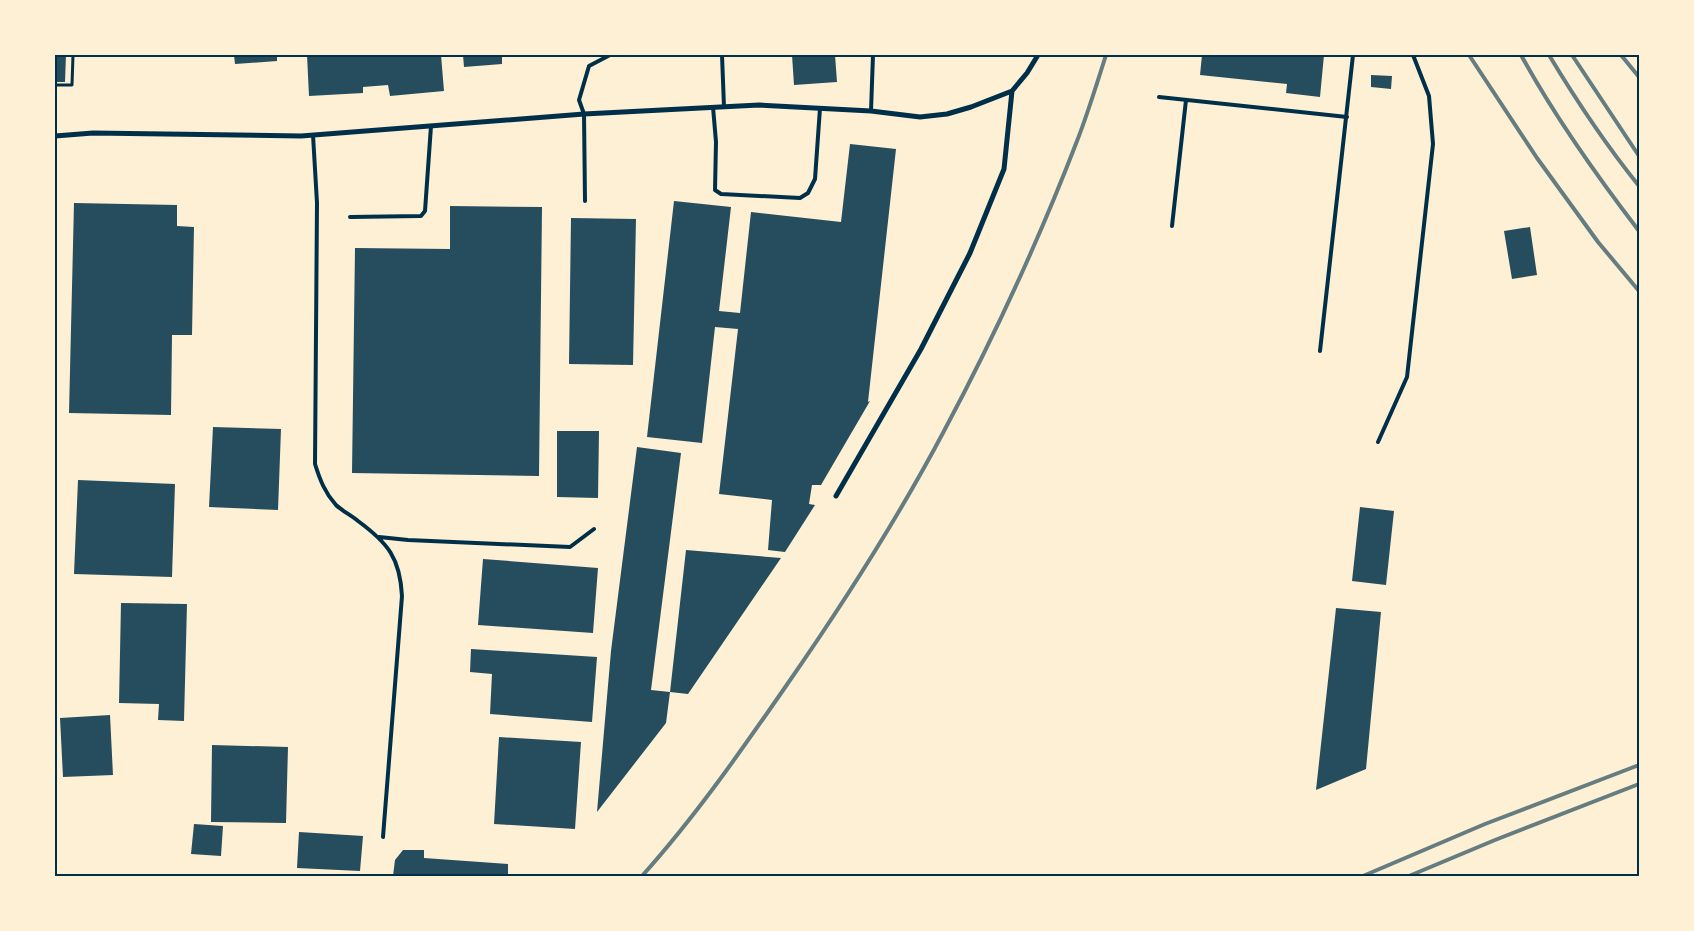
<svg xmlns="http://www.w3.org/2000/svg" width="1694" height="931" viewBox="0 0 1694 931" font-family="Georgia,serif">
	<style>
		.building { fill: #264d5e }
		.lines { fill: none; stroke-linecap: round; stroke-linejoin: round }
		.path { stroke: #003049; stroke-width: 3 }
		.service { stroke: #003049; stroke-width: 4 }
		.minor { stroke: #003049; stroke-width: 5 }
		.rail { stroke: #657d81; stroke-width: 4 }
		.neatline { fill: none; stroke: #003049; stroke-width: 2 }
	</style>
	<rect width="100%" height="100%" fill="#fdf0d5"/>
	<path class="building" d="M 55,55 L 66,55 L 65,82 L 55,82 Z
		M 234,55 L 277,55 L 277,61 L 235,64 Z
		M 307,55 L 441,55 L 444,91 L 390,96 L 388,85 L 363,87 L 363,93 L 309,96 Z
		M 463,55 L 502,55 L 502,64 L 464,67 Z
		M 792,55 L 835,55 L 837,82 L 794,85 Z
		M 1202,55 L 1324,55 L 1320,97 L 1286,93 L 1287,84 L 1200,75 Z
		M 1371,75 L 1392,76 L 1391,89 L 1371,87 Z
		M 850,144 L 896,149 L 868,402 L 870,401 L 821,485 L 812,485 L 809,504 L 815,505 L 785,552 L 768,550 L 772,500 L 719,494 L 738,329 L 715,327 L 702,443 L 647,437 L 674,201 L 731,207 L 719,311 L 740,313 L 751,212 L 841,222 Z
		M 74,203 L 177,205 L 177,226 L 194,227 L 192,335 L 172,335 L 171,415 L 69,413 Z
		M 450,206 L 542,207 L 539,476 L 352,473 L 355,248 L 450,249 Z
		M 571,218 L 636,219 L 633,365 L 569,364 Z
		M 1530,227 L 1537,275 L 1512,279 L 1504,231 Z
		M 213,427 L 281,429 L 278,510 L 209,507 Z
		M 557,431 L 599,431 L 598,498 L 557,497 Z
		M 637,447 L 681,453 L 651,690 L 670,692 L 686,550 L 781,558 L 688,694 L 670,692 L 666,723 L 597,812 L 611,651 Z
		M 78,480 L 175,484 L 172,577 L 74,574 Z
		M 1360,507 L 1394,511 L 1386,585 L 1352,581 Z
		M 483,559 L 598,568 L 593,633 L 478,625 Z
		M 121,603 L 187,604 L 184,721 L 158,720 L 159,704 L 119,703 Z
		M 1336,608 L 1381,612 L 1366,769 L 1316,790 Z
		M 471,649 L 597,657 L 592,722 L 490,714 L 492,674 L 470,672 Z
		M 110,715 L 113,775 L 63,777 L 60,718 Z
		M 499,737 L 581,742 L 575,829 L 494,824 Z
		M 212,745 L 288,747 L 286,823 L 211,822 Z
		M 194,824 L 223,826 L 221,856 L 191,854 Z
		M 299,832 L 363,836 L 360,871 L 297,868 Z
		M 403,850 L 424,850 L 424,858 L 508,864 L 508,876 L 393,876 L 395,860 Z"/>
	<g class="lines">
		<path class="path" d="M 55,85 L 72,85 L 73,55"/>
		<path class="service" d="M 722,55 L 724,107
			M 1159,97 L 1347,117
			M 713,107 L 716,142 L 715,190 L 721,194 L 800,198 L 808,193 L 815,179 L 820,108
			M 871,111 L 873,55
			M 313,135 L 317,203 L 315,464 C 320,480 325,493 336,505 C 342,511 351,515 358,521 C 388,543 400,558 402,596 L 383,837
			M 585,201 L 584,114 L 579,100 L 589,66 L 610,55
			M 350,217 L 421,216 L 425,211 L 431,126
			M 1172,226 L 1186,100
			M 1320,351 L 1353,55
			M 1378,442 L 1407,377 L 1433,144 L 1429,96 L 1413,55
			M 379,537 L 408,540 L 570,547 L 594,529"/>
		<path class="minor" d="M 55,136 L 93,133 L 301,136 L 584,114 L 759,105 L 871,111 L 920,117 L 947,114 L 971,107 L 1012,91 L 1027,73 L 1038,55
			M 836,496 L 921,349 L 970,253 L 1004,169 L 1012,91"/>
		<path class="rail" d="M 1469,55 L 1537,158 L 1598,242 L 1639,291
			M 1521,55 C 1555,117 1596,175 1639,231
			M 1549,55 C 1576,100 1606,145 1639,186
			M 1572,55 L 1639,156
			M 1621,55 L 1639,77
			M 642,876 C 695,817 741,751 786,686 C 843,604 897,520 944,431 C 994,337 1039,240 1077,141 C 1088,113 1097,83 1106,55
			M 1363,876 L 1485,824 L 1639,765
			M 1409,876 L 1495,840 L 1639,784"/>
	</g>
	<rect width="1694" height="931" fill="none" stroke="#fdf0d5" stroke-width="112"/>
	<rect x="56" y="56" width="1582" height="819" class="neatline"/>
</svg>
